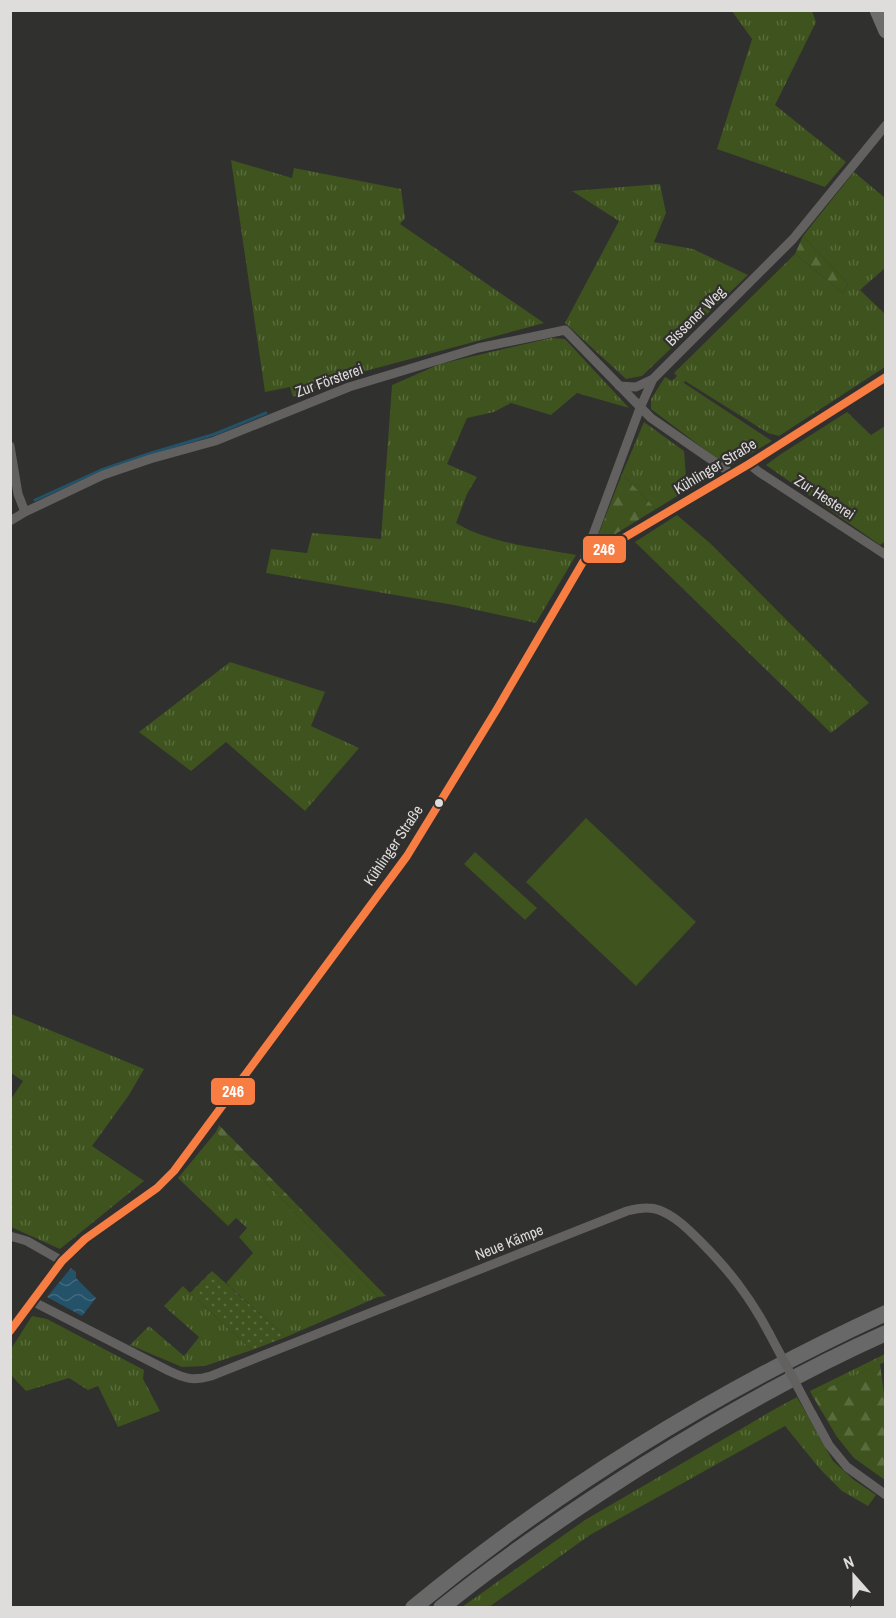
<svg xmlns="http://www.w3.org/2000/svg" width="896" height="1618" viewBox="0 0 896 1618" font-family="'Archivo Narrow',sans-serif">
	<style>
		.grass { fill: url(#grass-tufts) }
		.forest { fill: url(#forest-firs) }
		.park { fill: url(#park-dots) }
		.pitch { fill: #3e531d }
		.water { fill: url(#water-waves) }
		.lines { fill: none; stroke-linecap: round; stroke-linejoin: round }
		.stream { stroke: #235269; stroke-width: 3 }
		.street { stroke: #626160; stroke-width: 9 }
		.primary { stroke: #6c6c6b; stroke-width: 15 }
		.highway { stroke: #686868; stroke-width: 16 }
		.street-bridge { stroke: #626160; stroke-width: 9 }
		.bus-1-casing { stroke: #31302e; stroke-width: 12 }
		.bus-1 { stroke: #f77d43; stroke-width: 8 }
		.bus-dot { fill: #dedddc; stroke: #31302e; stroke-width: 2 }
		.labels { text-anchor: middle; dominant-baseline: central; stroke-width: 4.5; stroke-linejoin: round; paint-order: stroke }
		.street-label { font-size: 15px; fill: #dedddc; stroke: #31302e }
		.line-badge { stroke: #31302e; stroke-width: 2 }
		.badge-label { font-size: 16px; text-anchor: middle; font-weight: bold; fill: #fff }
	</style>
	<defs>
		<pattern id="grass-tufts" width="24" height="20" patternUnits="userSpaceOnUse" patternTransform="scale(1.5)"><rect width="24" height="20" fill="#3e531d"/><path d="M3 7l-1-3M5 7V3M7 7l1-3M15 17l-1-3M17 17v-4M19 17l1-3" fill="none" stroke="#596b3d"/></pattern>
		<pattern id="forest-firs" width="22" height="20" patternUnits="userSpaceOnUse" patternTransform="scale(1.5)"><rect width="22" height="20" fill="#3e531d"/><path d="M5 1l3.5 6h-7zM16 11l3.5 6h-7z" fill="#596b3d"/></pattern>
		<pattern id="park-dots" width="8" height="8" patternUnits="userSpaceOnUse" patternTransform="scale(1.5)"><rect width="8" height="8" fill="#3e531d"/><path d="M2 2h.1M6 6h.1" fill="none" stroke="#596b3d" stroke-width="1.8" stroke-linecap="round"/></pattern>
		<pattern id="water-waves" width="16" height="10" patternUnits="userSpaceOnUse" patternTransform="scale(1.5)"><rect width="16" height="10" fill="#235269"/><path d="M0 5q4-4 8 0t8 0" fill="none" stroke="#426a7e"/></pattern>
	</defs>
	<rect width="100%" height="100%" fill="#30302f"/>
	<path class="grass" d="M 732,11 L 812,11 L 816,22 L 775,105 L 846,162 L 825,187 L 717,149 L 752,39 Z
		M 231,160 L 292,178 L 294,168 L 401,189 L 405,218 L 400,224 L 544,323 L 343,377 L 293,397 L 290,387 L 265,392 Z
		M 854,172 L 885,198 L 885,268 L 860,290 L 885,314 L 885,367 L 779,436 L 768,433 L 685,381 L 684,383 L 772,441 L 728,467 L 651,409 L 651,399 L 665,377 L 672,381 L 677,376 L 674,373 L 795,254 L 843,293 L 848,284 L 803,236 Z
		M 660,184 L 666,213 L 654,242 L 693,249 L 748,275 L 642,376 L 626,379 L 565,323 L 619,221 L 572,191 Z
		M 551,338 L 565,339 L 629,408 L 577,393 L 551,415 L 511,403 L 494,412 L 467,418 L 447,464 L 477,477 L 467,494 L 456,523 C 488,543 539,548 576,555 L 536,623 L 454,605 L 266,573 L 271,549 L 307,553 L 312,533 L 381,539 L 392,385 L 440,364 Z
		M 847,412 L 871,435 L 885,426 L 886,541 L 880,545 L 766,465 L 781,454 Z
		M 644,422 L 684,451 L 687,490 L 656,509 L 622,474 Z
		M 677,515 L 711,544 L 869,703 L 831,733 L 635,542 Z
		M 230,662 L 325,692 L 311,726 L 359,748 L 305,811 L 226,742 L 191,771 L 139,732 Z
		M 11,1014 L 144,1069 L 129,1095 L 92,1146 L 144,1181 L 60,1249 L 11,1227 L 11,1099 L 23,1081 L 11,1073 Z
		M 216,1132 L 378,1297 L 286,1337 L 226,1283 L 253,1253 L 239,1237 L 247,1228 L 236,1218 L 228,1226 L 178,1178 Z
		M 183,1286 L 190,1293 L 252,1350 L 205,1366 L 182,1367 L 130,1345 L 149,1326 L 184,1356 L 199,1337 L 164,1306 Z
		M 32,1316 L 47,1319 L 144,1370 L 143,1379 L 160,1411 L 118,1427 L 98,1386 L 88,1390 L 69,1378 L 26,1391 L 11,1375 L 11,1349 Z
		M 885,1354 L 885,1362 L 812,1395 L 810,1391 Z
		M 797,1397 L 833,1461 L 854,1480 L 876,1495 L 868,1506 L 842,1491 L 820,1469 L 785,1426 L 590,1535 L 489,1607 L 462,1607 L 585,1520 L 775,1409 Z"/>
	<path class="forest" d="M 803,236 L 848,284 L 843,293 L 795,254 Z
		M 622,474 L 656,509 L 604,541 L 597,538 Z
		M 219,1125 L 386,1296 L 378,1297 L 216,1132 Z
		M 880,1364 L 884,1394 L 885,1480 L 854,1458 L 837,1437 L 812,1395 Z"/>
	<path class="park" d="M 212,1271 L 286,1337 L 252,1350 L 190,1293 Z"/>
	<path class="pitch" d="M 586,818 L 696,922 L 636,986 L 526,882 Z
		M 475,852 L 537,908 L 525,920 L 464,864 Z"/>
	<path class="water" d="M 71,1268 L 76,1272 L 76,1278 L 96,1298 L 82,1316 L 47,1297 Z"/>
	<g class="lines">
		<path class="stream" d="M 35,500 L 101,470 L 148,454 L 215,434 L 266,413"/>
		<path class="street" d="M 619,386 L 636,387 L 653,379
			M 10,446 L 18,494 L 25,512
			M 749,464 L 759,472 L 886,555
			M 10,521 L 25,512 L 103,475 L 150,459 L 215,441 L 349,387 L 478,348 L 565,330 L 651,418 L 732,474
			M 583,562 L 640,408 L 653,379 L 793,239 L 886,125
			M 10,1236 L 27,1241 L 62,1261
			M 32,1301 L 169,1371 C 186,1379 193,1381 211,1376 L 627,1211 C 638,1208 649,1206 659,1210 C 675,1216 688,1229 700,1241 C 729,1270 750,1297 769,1333
			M 10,1332 L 62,1261 L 85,1239 L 157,1188 L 174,1171 L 407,856 L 497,709 L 583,562 L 749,464 L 886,377
			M 812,1414 L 829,1445 L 847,1467 L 886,1495"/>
		<path class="primary" d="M 877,10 L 886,31"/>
		<path class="highway" d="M 413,1608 C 556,1490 717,1391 886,1313
			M 441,1608 C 505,1556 573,1510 642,1466 C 720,1417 801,1371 886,1333"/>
		<path class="street-bridge" d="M 769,1333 L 812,1414"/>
		<defs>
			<path id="bus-1" d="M 10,1331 L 62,1261 L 85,1239 L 157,1188 L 174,1171 L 407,856 L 497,709 L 583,562 L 749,464 L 886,377"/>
		</defs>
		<use href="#bus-1" class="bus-1-casing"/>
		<use href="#bus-1" class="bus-1"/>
	</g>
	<circle class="bus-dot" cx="439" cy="803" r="5"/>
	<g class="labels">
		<g class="street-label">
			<text transform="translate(695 316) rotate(-45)">Bissener Weg</text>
			<text transform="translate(329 380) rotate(-20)">Zur Försterei</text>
			<text transform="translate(715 466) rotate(-31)">Kühlinger Straße</text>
			<text transform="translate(825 497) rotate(33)">Zur Hesterei</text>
			<text transform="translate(393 845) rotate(-56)">Kühlinger Straße</text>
			<text transform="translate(509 1242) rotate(-22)">Neue Kämpe</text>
		</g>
	</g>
	<g class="line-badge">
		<rect x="582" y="535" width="45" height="29" rx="6" fill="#f77d43"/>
		<rect x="210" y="1077" width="46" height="29" rx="6" fill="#f77d43"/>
	</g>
	<g class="badge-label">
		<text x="604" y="555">246</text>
		<text x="233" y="1097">246</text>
	</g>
	<rect width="896" height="1618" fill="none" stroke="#dedddc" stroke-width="24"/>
	<g transform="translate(854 1576) rotate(339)" stroke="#31302e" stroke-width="4.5" paint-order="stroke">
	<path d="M0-4.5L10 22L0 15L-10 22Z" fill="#dedddc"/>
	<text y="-9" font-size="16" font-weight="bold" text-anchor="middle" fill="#dedddc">N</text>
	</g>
</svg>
